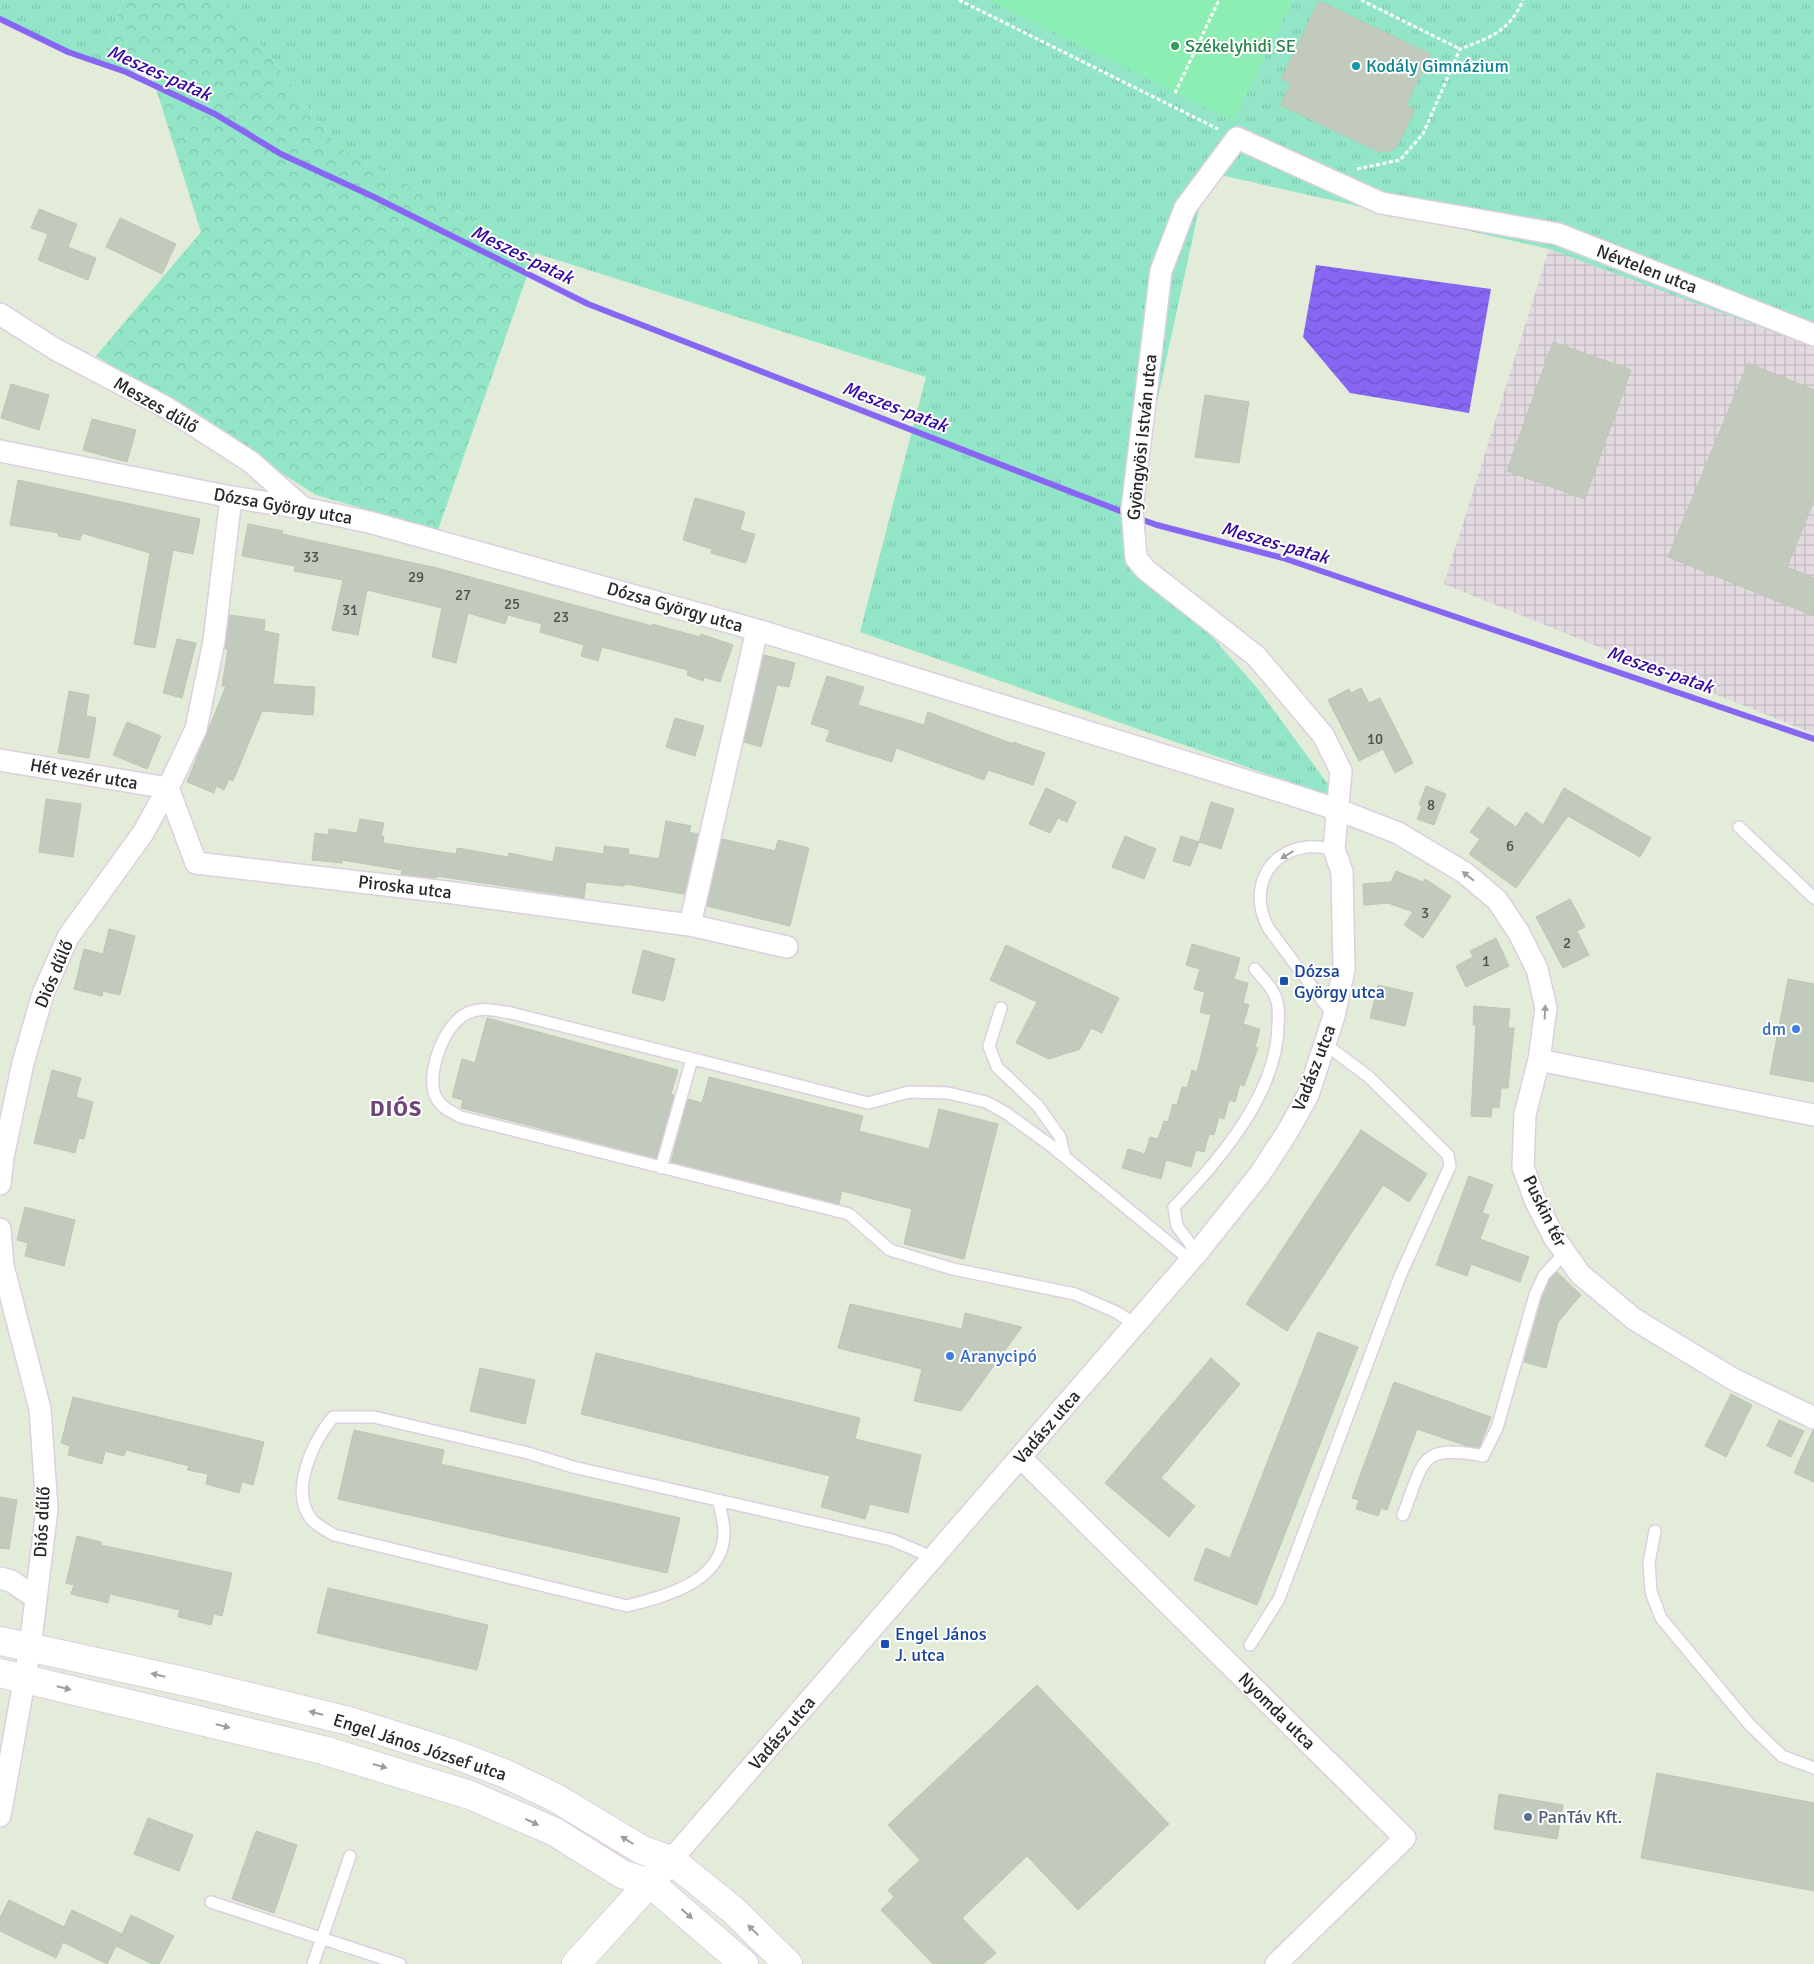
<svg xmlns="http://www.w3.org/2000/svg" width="1814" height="1964" viewBox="0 0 1814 1964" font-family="Signika,sans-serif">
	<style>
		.industrial { fill: url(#industrial-grid) }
		.grass { fill: url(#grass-tufts) }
		.forest { fill: url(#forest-crowns) }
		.pitch { fill: #8deeb3 }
		.water { fill: url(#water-waves) }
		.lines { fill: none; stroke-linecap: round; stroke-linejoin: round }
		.stream { stroke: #8766f4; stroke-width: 6 }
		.building { fill: #c1cabc; stroke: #bbc7b3 }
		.lane-casing { stroke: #decee2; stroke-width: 14 }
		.street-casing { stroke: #decee2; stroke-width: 24 }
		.secondary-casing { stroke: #decee2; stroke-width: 30 }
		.path { stroke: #fff; stroke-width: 3; stroke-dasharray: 4 2.5; stroke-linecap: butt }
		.lane { stroke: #fff; stroke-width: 11 }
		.street { stroke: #fff; stroke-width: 21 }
		.secondary { stroke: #fff; stroke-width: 28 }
		.oneway { fill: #9e9e9e }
		.leisure-dot { fill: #2e9e5b; stroke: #fff; stroke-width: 2 }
		.culture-dot { fill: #0f9aa8; stroke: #fff; stroke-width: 2 }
		.transit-dot { fill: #1a4fb4; stroke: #fff; stroke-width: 2 }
		.shop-dot { fill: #3f7fe0; stroke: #fff; stroke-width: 2 }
		.service-dot { fill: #5c6f8a; stroke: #fff; stroke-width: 2 }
		.labels { text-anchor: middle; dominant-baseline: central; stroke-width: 4; stroke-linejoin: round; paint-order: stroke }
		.number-label { font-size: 15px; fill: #4e504d }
		.leisure-label { font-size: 18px; fill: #27864d; stroke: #fff; text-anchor: start }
		.culture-label { font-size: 18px; fill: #0d838f; stroke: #fff; text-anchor: start }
		.street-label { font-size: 18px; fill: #282828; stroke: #fff }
		.transit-label { font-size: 18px; fill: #164399; stroke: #fff; text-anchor: start }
		.shop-label { font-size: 18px; fill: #366cbe; stroke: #fff; text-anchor: end }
		.service-label { font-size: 18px; fill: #4e5e75; stroke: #fff; text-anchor: start }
		.water-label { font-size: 19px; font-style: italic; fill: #36079e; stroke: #fff }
		.district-label { font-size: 22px; font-weight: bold; letter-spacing: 1px; fill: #70477b; stroke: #fff }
	</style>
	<defs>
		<pattern id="industrial-grid" width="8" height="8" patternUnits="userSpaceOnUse" patternTransform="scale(1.25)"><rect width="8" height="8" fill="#e3dae1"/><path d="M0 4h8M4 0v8" fill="none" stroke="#c3bbc1"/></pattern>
		<pattern id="grass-tufts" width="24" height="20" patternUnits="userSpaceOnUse" patternTransform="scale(1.25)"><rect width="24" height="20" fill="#92e6c7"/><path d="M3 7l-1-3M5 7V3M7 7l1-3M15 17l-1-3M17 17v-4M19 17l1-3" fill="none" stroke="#7ec5ab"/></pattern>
		<pattern id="forest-crowns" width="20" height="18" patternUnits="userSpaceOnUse" patternTransform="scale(1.25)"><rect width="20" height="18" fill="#92e6c7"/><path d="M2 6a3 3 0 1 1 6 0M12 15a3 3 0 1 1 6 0" fill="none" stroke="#7ec5ab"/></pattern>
		<pattern id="water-waves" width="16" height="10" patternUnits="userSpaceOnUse" patternTransform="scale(1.25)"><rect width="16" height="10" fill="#8766f4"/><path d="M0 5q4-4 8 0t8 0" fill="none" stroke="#6e54c6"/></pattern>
	</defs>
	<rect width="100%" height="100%" fill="#e2ecd9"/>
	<path class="industrial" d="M 1549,249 L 1814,347 L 1814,734 L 1444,584 Z"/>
	<path class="grass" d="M 0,0 L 123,0 L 101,63 L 0,22 Z
		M 227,0 L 1814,0 L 1814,347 L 1549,249 L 1207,172 L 1127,540 L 1258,689 L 1339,799 L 860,632 L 926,377 L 535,253 L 338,147 Z"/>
	<path class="forest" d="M 123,0 L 227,0 L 338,147 L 535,253 L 438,530 L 316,495 L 96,356 L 201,232 L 152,76 L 101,63 Z"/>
	<path class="pitch" d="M 989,0 L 1292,0 L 1233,121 Z"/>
	<path class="water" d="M 1316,265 L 1491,289 L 1469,413 L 1350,393 L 1303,337 Z"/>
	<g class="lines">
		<path class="stream" d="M 0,19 L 68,52 L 126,72 L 215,114 L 281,154 L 374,197 L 588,304 L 1128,514
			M 1137,518 L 1157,525 L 1283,558 L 1814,739"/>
	</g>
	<path class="building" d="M 1319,1 L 1431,54 L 1406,105 L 1415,109 L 1398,145 L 1389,152 L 1379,152 L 1280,105 L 1291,83 L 1281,79 Z
		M 39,209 L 77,224 L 68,247 L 96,258 L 88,280 L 38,260 L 48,234 L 31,228 Z
		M 120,218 L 176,244 L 162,274 L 106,247 Z
		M 1553,342 L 1631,370 L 1585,499 L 1507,471 Z
		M 1748,363 L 1814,390 L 1814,501 L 1787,567 L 1814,578 L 1814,616 L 1668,557 Z
		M 11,384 L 49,395 L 39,430 L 1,418 Z
		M 1205,395 L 1249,402 L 1239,463 L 1195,457 Z
		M 92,419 L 136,430 L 127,462 L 83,450 Z
		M 18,480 L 200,519 L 193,554 L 173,550 L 155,648 L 134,644 L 150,553 L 82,533 L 80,540 L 58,536 L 59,533 L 10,525 Z
		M 695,498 L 745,512 L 740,530 L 755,534 L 746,563 L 711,553 L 712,549 L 683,540 Z
		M 248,524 L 283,531 L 282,534 L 437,568 L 652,626 L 652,624 L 700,637 L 701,634 L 733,645 L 720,682 L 704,677 L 703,681 L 687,675 L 688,670 L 602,647 L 598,661 L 581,656 L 584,645 L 540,632 L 542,624 L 508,615 L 505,624 L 468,613 L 456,663 L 432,657 L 442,608 L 367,590 L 358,635 L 332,630 L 343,580 L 294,571 L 295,566 L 242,556 Z
		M 230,615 L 265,620 L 264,631 L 279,634 L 273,684 L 315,687 L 313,715 L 262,711 L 233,781 L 229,779 L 224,790 L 216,786 L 214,793 L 187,782 L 226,686 L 222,686 L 228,649 L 225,649 Z
		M 177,639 L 196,643 L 182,698 L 163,693 Z
		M 764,655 L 795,663 L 789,687 L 777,685 L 761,747 L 744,742 Z
		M 827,676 L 864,687 L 858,705 L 924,725 L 928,712 L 1013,744 L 1013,742 L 1045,753 L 1033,785 L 988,770 L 984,780 L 896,748 L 892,762 L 826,741 L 830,730 L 811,724 Z
		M 1361,688 L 1369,703 L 1380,698 L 1413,763 L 1395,773 L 1383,749 L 1359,761 L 1328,700 L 1349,689 L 1351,693 Z
		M 69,691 L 89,695 L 86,716 L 96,718 L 89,758 L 58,753 Z
		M 675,718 L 704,726 L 695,756 L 666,747 Z
		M 127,722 L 161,736 L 147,769 L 113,755 Z
		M 1426,786 L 1446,794 L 1434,825 L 1417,819 L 1422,806 L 1419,805 Z
		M 1046,788 L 1076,802 L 1067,822 L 1058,818 L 1050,833 L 1029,824 Z
		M 1564,788 L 1651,838 L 1640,857 L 1568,816 L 1516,888 L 1469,854 L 1480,839 L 1470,832 L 1488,807 L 1516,827 L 1526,812 L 1543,825 Z
		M 46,799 L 81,804 L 73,857 L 39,852 Z
		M 1211,802 L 1234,809 L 1221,849 L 1199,842 Z
		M 360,819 L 384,823 L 381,836 L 384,836 L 383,843 L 456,854 L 457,848 L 508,857 L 509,853 L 553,862 L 556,847 L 604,854 L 604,846 L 629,849 L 628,854 L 659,859 L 666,821 L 691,826 L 689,832 L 698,834 L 684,894 L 625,884 L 624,886 L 586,882 L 584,898 L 436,876 L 436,878 L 401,874 L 402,870 L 342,860 L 342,863 L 312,860 L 315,833 L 328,835 L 329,829 L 357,833 Z
		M 1125,836 L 1156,849 L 1144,879 L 1112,867 Z
		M 1181,836 L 1199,842 L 1190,866 L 1173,861 Z
		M 722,839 L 775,851 L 778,840 L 809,848 L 790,926 L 707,906 Z
		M 1396,871 L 1423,882 L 1425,879 L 1451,896 L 1423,938 L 1404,925 L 1413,912 L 1388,903 L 1364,905 L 1363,884 L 1391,882 Z
		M 1570,899 L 1585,927 L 1577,931 L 1589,955 L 1563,968 L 1536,917 Z
		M 109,929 L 135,936 L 120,995 L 103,991 L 102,996 L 74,989 L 84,949 L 103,954 Z
		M 1496,938 L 1509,966 L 1466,987 L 1456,966 L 1473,957 L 1470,951 Z
		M 1192,944 L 1240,958 L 1234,979 L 1248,983 L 1243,1003 L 1249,1005 L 1243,1024 L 1260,1029 L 1255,1047 L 1258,1048 L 1244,1086 L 1240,1084 L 1235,1102 L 1229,1100 L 1224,1119 L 1219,1117 L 1214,1135 L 1209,1134 L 1204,1152 L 1196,1150 L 1191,1167 L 1166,1160 L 1161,1179 L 1122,1168 L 1128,1149 L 1145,1154 L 1150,1137 L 1158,1139 L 1164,1121 L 1168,1122 L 1173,1104 L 1177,1105 L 1182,1087 L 1187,1088 L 1192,1070 L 1197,1072 L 1211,1015 L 1200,1012 L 1205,992 L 1194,989 L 1200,969 L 1186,965 Z
		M 1006,945 L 1119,998 L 1102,1033 L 1091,1028 L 1080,1049 L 1049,1059 L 1016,1043 L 1037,1002 L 990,980 Z
		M 643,950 L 675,959 L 664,1001 L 632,993 Z
		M 1788,979 L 1814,984 L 1814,1082 L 1770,1074 Z
		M 1378,985 L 1413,993 L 1405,1026 L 1370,1018 Z
		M 1474,1006 L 1510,1009 L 1508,1028 L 1514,1028 L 1508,1088 L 1501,1088 L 1499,1108 L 1492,1107 L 1491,1117 L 1471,1116 L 1476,1025 L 1473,1025 Z
		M 487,1018 L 678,1070 L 671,1094 L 674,1095 L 656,1158 L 461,1108 L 463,1100 L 452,1097 L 462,1059 L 475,1063 Z
		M 52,1070 L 81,1078 L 76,1097 L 93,1102 L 84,1139 L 79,1138 L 75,1153 L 34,1143 Z
		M 709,1077 L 863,1116 L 859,1131 L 929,1149 L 939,1109 L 998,1124 L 964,1259 L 904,1244 L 912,1209 L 842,1191 L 839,1204 L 671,1162 L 688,1099 L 702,1103 Z
		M 1361,1130 L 1427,1174 L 1409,1202 L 1383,1185 L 1287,1331 L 1246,1304 Z
		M 1469,1176 L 1493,1185 L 1482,1213 L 1489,1215 L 1480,1239 L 1529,1257 L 1520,1282 L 1471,1264 L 1467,1276 L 1436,1265 Z
		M 25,1207 L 75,1220 L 64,1266 L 25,1256 L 28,1243 L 17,1240 Z
		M 1557,1272 L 1581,1295 L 1558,1322 L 1546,1368 L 1524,1362 L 1542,1298 L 1550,1279 Z
		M 850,1304 L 962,1329 L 965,1313 L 1022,1327 L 961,1411 L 914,1401 L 922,1369 L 838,1348 Z
		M 1318,1332 L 1358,1347 L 1257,1605 L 1194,1580 L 1206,1548 L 1230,1558 Z
		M 596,1353 L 860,1418 L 855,1439 L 921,1455 L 908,1513 L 870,1504 L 865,1519 L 821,1507 L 830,1476 L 581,1414 Z
		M 1211,1358 L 1240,1384 L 1161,1478 L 1195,1506 L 1169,1537 L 1105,1483 Z
		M 480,1368 L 535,1380 L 525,1424 L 470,1411 Z
		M 1394,1382 L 1491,1417 L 1479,1448 L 1464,1445 L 1417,1429 L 1387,1510 L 1381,1508 L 1378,1516 L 1356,1509 L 1359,1500 L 1352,1498 Z
		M 1731,1394 L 1752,1405 L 1726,1457 L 1705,1446 Z
		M 73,1397 L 264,1442 L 253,1485 L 242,1482 L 239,1493 L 206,1484 L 208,1474 L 187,1470 L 189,1466 L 126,1450 L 124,1456 L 105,1451 L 102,1464 L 68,1455 L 70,1446 L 61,1443 Z
		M 1779,1420 L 1804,1431 L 1791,1457 L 1767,1446 Z
		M 354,1430 L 444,1450 L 441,1464 L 680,1518 L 667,1573 L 338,1499 Z
		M 1813,1430 L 1814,1430 L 1814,1482 L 1794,1473 Z
		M 0,1497 L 17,1500 L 9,1549 L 0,1548 Z
		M 77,1536 L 101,1542 L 101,1545 L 232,1573 L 222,1616 L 214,1614 L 211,1625 L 178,1617 L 180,1610 L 110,1594 L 108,1603 L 71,1594 L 74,1585 L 66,1583 Z
		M 328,1588 L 488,1625 L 477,1670 L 317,1633 Z
		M 1037,1685 L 1169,1824 L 1078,1910 L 1027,1856 L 962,1918 L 996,1953 L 983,1964 L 933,1964 L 881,1910 L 894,1897 L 888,1890 L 920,1860 L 888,1825 Z
		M 1657,1773 L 1814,1803 L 1814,1891 L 1641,1858 Z
		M 1499,1794 L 1563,1805 L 1557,1839 L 1494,1829 Z
		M 148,1818 L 193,1835 L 179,1871 L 134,1854 Z
		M 256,1831 L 297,1845 L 274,1913 L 232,1899 Z
		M 9,1900 L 64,1927 L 72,1910 L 122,1934 L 131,1915 L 174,1936 L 159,1964 L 152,1964 L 116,1946 L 107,1964 L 63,1942 L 56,1958 L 0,1931 L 0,1918 Z"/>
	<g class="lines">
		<defs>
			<path id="lane" d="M 1739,827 L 1814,898
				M 1001,1008 L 989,1046 L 997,1067 L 1038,1106 L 1060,1137 L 1065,1157
				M 1334,1016 L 1269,929 C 1249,894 1264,852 1307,847 C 1316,846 1326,848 1334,849
				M 661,1168 L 692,1059
				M 1197,1253 L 1177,1226 L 1174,1207 C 1220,1160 1278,1092 1278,1024 C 1279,1014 1279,1003 1274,994 C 1270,985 1261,977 1255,969
				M 1135,1324 L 1116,1312 L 1075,1294 L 953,1269 L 890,1250 L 849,1214 L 461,1117 C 449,1111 438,1106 434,1092 C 428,1067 445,1022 470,1012 C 484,1007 497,1011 511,1013 L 868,1103 L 909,1092 L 948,1093 L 986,1102 L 1006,1113 L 1050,1145 L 1190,1260
				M 719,1501 C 720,1510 724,1522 724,1531 C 725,1582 665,1596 627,1606 L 334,1535 C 328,1531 320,1527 314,1522 C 287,1495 313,1441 333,1417 L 374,1417 L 528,1453 L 573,1467 L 892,1540 L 934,1558
				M 1403,1515 C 1424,1462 1418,1443 1483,1456 L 1497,1428 L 1535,1295 L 1544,1275 L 1565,1253
				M 1655,1531 L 1649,1563 L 1651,1592 L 1661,1618 L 1749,1724 L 1782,1756 L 1814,1768
				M 1250,1645 L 1279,1599 L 1400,1276 L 1450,1166 L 1448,1155 L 1369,1077 L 1325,1044
				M 211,1902 L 400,1964
				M 313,1964 L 350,1856"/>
			<path id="street" d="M 0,314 L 55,349 L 167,408 L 251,462 L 303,508
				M 0,451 L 231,497 L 303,508 L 369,522 L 757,630 L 1283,792 L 1339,810 L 1398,833 L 1465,873 L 1497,900 L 1519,933 L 1537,969 L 1546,1008 L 1539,1060
				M 231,497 L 214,641 L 196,729 L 168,788 L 196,863 L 446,892 L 690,925 L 757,630
				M 0,760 L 168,788 L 143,833 L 68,937 L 43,994 L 23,1063 L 3,1157 L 0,1184
				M 690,925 L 787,947
				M 1814,1115 L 1539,1060 L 1525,1114 L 1523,1167 L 1536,1202 L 1554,1237 L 1580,1274 L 1634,1319 L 1733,1379 L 1814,1418
				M 0,1229 L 3,1266 L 40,1409 L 47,1509 L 30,1648 L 0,1816
				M 1021,1458 L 1405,1838 L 1276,1964
				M 0,1578 L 11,1581 L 36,1598
				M 671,1860 L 1197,1253 L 1260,1174 L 1288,1131 L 1308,1095 L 1334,1016 L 1344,969 L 1342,872 L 1334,849 L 1341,771 L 1323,735 L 1256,656 L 1146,570 L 1136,558 L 1132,509 L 1161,271 L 1185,208 L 1237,138 L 1381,203 L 1558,234 L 1814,335"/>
			<path id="secondary" d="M 0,1641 L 192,1683 L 349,1721 L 451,1753 L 506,1774 L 556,1798 L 642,1850 L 671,1860 L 732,1909 L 788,1964
				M 0,1673 L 323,1750 L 470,1795 L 555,1832 L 622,1874 L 650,1883 L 744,1964
				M 576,1964 L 661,1870"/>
		</defs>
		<use href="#lane" class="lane-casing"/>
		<use href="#street" class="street-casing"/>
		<use href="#secondary" class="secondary-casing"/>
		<path class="path" d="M 959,0 L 1218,129
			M 1361,0 L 1460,49
			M 1175,93 L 1219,0
			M 1357,169 L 1400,160 L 1423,134 L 1460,49 C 1491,37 1509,32 1523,0"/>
		<use href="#lane" class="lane"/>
		<use href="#street" class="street"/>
		<use href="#secondary" class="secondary"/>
	</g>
	<defs><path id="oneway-solid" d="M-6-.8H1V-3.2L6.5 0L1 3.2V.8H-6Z" transform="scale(1.25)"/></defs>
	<g class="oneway">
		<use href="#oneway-solid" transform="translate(1287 855) rotate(149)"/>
		<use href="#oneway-solid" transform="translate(1468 876) rotate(-142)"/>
		<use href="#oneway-solid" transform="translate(1545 1012) rotate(-87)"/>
		<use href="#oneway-solid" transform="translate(158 1675) rotate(-167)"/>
		<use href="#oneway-solid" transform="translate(64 1688) rotate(14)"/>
		<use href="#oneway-solid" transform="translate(316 1713) rotate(-166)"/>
		<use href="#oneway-solid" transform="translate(223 1726) rotate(14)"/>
		<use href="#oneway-solid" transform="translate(380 1766) rotate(16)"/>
		<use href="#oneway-solid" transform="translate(532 1822) rotate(25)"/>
		<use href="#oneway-solid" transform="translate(627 1840) rotate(-148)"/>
		<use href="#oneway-solid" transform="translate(687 1914) rotate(41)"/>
		<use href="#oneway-solid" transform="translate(753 1930) rotate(-136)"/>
	</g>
	<circle class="leisure-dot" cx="1175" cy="46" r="5"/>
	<circle class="culture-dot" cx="1356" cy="66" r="5"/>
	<g class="transit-dot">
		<rect x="1279" y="976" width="10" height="10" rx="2.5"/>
		<rect x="880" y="1639" width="10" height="10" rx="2.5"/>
	</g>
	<g class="shop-dot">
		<circle cx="1796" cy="1029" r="5"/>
		<circle cx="950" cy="1356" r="5"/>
	</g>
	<circle class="service-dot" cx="1528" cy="1817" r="5"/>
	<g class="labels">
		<g class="number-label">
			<text x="311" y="557">33</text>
			<text x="416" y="577">29</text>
			<text x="463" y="595">27</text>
			<text x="512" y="604">25</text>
			<text x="350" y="610">31</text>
			<text x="561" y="617">23</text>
			<text x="1375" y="739">10</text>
			<text x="1431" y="805">8</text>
			<text x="1510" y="846">6</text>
			<text x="1425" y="913">3</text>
			<text x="1567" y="943">2</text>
			<text x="1486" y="961">1</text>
		</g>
		<g class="leisure-label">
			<text x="1185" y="46">Székelyhidi SE</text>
		</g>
		<g class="culture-label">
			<text x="1366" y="66">Kodály Gimnázium</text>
		</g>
		<g class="street-label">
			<text transform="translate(1647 269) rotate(21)">Névtelen utca</text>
			<text transform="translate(156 405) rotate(30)">Meszes dűlő</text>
			<text transform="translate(1142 437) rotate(-84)">Gyöngyösi István utca</text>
			<text transform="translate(283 506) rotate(10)">Dózsa György utca</text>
			<text transform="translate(675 607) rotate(16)">Dózsa György utca</text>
			<text transform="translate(84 774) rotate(10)">Hét vezér utca</text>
			<text transform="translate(405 887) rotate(7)">Piroska utca</text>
			<text transform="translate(54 974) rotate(-67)">Diós dűlő</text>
			<text transform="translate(1314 1068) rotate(-69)">Vadász utca</text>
			<text transform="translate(1545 1211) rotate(64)">Puskin tér</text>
			<text transform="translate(1047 1427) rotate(-49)">Vadász utca</text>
			<text transform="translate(42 1522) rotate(-87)">Diós dűlő</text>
			<text transform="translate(1277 1711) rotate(45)">Nyomda utca</text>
			<text transform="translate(782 1733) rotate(-49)">Vadász utca</text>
			<text transform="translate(420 1747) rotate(18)">Engel János József utca</text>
		</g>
		<g class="transit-label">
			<text x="1294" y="971">Dózsa<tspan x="1294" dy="21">György utca</tspan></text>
			<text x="895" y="1634">Engel János<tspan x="895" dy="21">J. utca</tspan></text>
		</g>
		<g class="shop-label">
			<text x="1786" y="1029">dm</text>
			<text x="960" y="1356" text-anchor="start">Aranycipó</text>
		</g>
		<g class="service-label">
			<text x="1538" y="1817">PanTáv Kft.</text>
		</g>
		<g class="water-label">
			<text transform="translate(159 73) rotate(24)">Meszes-patak</text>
			<text transform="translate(522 255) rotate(26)">Meszes-patak</text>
			<text transform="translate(895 407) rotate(21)">Meszes-patak</text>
			<text transform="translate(1275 543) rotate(16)">Meszes-patak</text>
			<text transform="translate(1660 670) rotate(19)">Meszes-patak</text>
		</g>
		<g class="district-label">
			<text x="396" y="1108">DIÓS</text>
		</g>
	</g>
</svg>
